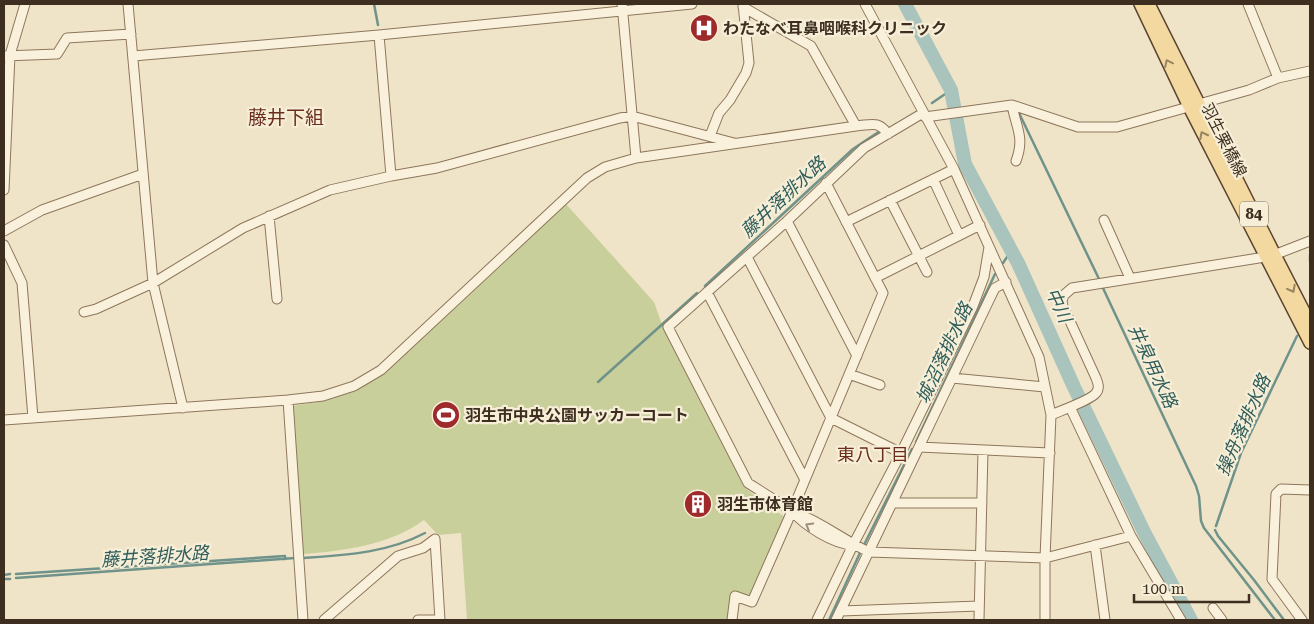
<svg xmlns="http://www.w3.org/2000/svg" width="1314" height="624" viewBox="0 0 1314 624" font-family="'Roboto Serif','Noto Sans JP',serif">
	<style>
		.green { fill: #c9cf9b }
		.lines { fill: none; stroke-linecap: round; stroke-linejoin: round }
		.stream { stroke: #6f938a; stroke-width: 2.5 }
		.river { stroke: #a9c4bc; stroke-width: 14 }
		.minor-casing { stroke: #8d765c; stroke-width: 11 }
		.major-casing { stroke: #5b4430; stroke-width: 14 }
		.minor { stroke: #faf1dc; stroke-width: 9 }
		.major { stroke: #f3d9a0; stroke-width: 11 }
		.oneway { stroke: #988460 }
		.oneway2 { stroke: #9c907e }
		.labels { text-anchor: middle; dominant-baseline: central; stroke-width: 4.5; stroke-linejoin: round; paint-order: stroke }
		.shield { fill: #f7eed8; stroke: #756857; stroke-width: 1 }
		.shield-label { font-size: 15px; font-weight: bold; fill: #3d2e20 }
		.poi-label { font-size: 16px; font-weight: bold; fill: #3d2e20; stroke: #f7eed8; text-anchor: start }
		.street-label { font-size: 16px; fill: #3d2e20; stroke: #f7eed8 }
		.water-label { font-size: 18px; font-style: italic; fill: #2f5d5a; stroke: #f7eed8 }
		.neighbourhood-label { font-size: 18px; fill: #6b2e1e; stroke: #f7eed8 }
		.quarter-label { font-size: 19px; fill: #6b2e1e; stroke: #f7eed8 }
	</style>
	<rect width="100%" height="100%" fill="#f0e4c8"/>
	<path class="green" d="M 566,204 L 654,302 L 664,330 L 744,487 L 769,507 L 785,517 L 750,598 L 732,591 L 728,620 L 467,620 L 461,533 L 438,535 L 424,520 C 390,545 344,551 302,554 L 292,406 L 324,401 L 355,391 L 384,373 Z"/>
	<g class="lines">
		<path class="stream" d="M 374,4 L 378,25
			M 932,103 L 951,90
			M 1019,113 L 1100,281
			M 1310,255 L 1310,261
			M 1003,263 L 1011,251
			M 705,286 L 853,149 L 880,131
			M 1102,286 L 1196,486 L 1199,496 L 1201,521 L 1204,528 L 1275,620
			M 598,382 L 697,293
			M 916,442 L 995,274
			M 1216,526 L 1241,453 L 1297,336
			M 1215,530 L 1218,536 L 1254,580 L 1284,620
			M 864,545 L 912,449
			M 304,558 C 346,555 387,553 425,533
			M 16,574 L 285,556 L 285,559
			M 4,575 L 10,574
			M 16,578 L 295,558
			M 4,579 L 10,579
			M 829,620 L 860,553"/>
		<path class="river" d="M 905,4 L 951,90 L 965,164 L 1018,263 L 1074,387 L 1144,532 L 1191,620"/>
		<defs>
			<path id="minor" d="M 128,4 L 153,283 L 183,408
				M 622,4 L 636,158
				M 865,4 L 954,169 L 1039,357 L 1051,415 L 1045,558 L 1045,620
				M 1248,4 L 1278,78
				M 743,7 L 811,46 L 856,126
				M 379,35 L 391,176
				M 4,56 L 57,54 L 67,38 L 131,34
				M 133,56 L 379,35 L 692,4
				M 1012,105 C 1016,128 1025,137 1016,161
				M 925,117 L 1012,105 L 1078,127 L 1117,127 L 1249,90 L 1278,78 L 1310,71
				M 710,136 L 719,113 L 730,100 L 746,73 L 749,63 L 743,4
				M 933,179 L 959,235
				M 4,190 L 10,55 L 25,4
				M 890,200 L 927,272
				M 269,216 L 277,299
				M 1104,220 L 1130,278
				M 787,221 L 857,356
				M 846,222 L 954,169
				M 4,231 L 42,210 L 143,174
				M 4,245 L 22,283 L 33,418
				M 1274,255 L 1310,241
				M 747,257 L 831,418 L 901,453
				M 875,278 L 980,225
				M 707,292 L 805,480
				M 84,312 L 96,309 L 153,283 L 243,228 L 330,190 L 391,176 L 437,168 L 620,118 L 632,116 L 734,143
				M 849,374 L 880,385
				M 952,378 L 1045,387
				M 288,400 L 303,620
				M 1070,407 L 1131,536
				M 1051,415 C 1060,411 1091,400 1096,393 C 1100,388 1098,383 1096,378 L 1063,306 L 1062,301 L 1064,295 L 1072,288 L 1265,257
				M 4,420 L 288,400 L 323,396 L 354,386 L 381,370 L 587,178 L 605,167 L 636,158 L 856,126 C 871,125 878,120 888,134
				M 919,447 L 992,294 L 995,288 L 1006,282
				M 892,503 L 982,503
				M 792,511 L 748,483 L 668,327 L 787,221 L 864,148 L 923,113
				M 853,545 C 833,544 805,526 792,511 C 820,521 843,540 869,552 L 1045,558 L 1131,536 L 1181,620
				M 1095,545 L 1105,620
				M 1213,608 L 1222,620
				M 841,611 L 979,606
				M 324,620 L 398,556 L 423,548 L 435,539 L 440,620
				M 418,620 L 440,620
				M 732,620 L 735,596 L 752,602 L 792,511 L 883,293 L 826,183
				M 817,620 L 853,545 L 901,453 L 973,306 L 984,277 L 989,247
				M 836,620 L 919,447 L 1050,453
				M 979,620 L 983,450
				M 1302,620 L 1272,579 L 1276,494 L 1281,489 L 1310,490"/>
			<path id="major" d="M 1140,4 L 1189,107 L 1310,343
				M 1149,4 L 1273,251 L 1310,323"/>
		</defs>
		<use href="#minor" class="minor-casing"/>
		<use href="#major" class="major-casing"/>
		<use href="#minor" class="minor"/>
		<use href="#major" class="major"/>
	</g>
	<defs><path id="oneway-chevron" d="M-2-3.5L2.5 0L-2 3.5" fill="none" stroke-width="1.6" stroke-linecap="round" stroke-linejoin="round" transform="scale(1.25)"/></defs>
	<g class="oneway">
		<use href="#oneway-chevron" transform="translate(1168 63) rotate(-116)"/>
		<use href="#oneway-chevron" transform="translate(1203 135) rotate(-117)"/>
		<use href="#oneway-chevron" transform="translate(1292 289) rotate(62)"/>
	</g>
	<use class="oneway2" href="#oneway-chevron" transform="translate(809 526) rotate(-150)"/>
	<defs>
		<symbol id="hospital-disc" viewBox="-11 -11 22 22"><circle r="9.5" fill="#9e2a2b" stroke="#f7eed8"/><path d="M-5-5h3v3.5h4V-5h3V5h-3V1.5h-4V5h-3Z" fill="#fff"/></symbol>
		<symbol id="stadium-disc" viewBox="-11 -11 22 22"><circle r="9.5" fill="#9e2a2b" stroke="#f7eed8"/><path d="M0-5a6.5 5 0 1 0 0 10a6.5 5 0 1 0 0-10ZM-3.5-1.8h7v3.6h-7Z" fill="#fff"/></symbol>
		<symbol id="building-disc" viewBox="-11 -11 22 22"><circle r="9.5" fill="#9e2a2b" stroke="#f7eed8"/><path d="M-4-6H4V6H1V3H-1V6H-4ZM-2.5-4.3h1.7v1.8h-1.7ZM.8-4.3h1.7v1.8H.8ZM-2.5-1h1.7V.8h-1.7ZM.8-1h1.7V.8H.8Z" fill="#fff"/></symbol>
	</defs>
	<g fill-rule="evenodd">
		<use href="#hospital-disc" x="688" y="12" width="32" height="32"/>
		<use href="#stadium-disc" x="430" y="399" width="32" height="32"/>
		<use href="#building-disc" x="682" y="488" width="32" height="32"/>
	</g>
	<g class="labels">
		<rect class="shield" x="1240" y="201.5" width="28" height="25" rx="4"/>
		<g class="shield-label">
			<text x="1254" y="214">84</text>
		</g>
		<g class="poi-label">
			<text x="723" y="28">わたなべ耳鼻咽喉科クリニック</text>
			<text x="465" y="415">羽生市中央公園サッカーコート</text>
			<text x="717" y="504">羽生市体育館</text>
		</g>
		<g class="street-label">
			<text transform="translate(1224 140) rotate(63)">羽生栗橋線</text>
		</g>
		<g class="water-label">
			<text transform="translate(783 197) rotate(-43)">藤井落排水路</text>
			<text transform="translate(1059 305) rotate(65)">中川</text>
			<text transform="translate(944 353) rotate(-65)">城沼落排水路</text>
			<text transform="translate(1153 366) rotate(65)">井泉用水路</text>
			<text transform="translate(1243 425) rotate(-66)">操舟落排水路</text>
			<text transform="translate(155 556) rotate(-4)">藤井落排水路</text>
		</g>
		<g class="neighbourhood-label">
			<text x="873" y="454">東八丁目</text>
		</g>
		<g class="quarter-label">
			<text x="286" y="117">藤井下組</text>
		</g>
	</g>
	<rect width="1314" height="624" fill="none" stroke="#3d2e20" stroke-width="10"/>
	<path d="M1134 594v8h115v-8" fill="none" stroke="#3d2e20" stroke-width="2.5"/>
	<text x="1142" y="594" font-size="15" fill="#3d2e20" stroke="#f7eed8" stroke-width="4" paint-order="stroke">100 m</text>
</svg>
